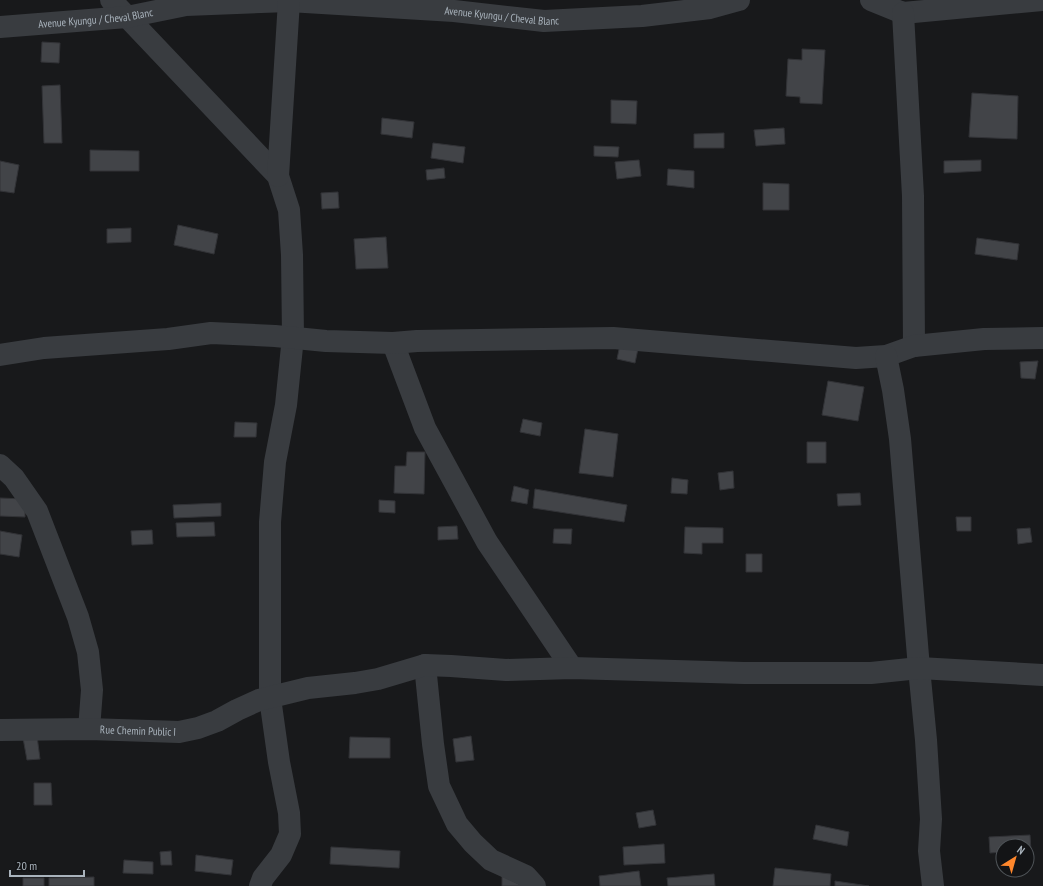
<svg xmlns="http://www.w3.org/2000/svg" width="1043" height="886" viewBox="0 0 1043 886" font-family="'PT Sans Narrow',sans-serif">
	<style>
		.building { fill: #424448; stroke: #323337 }
		.lines { fill: none; stroke-linecap: round; stroke-linejoin: round }
		.minor { stroke: #393c40; stroke-width: 22 }
		.labels { text-anchor: middle; dominant-baseline: central; stroke-width: 3; stroke-linejoin: round; paint-order: stroke }
		.street-label { font-size: 11px; fill: #a9b3bc; stroke: #131416 }
	</style>
	<rect width="100%" height="100%" fill="#18191b"/>
	<path class="building" d="M 42,42 L 60,43 L 59,63 L 41,62 Z
		M 802,49 L 825,50 L 822,104 L 800,103 L 800,97 L 786,96 L 788,59 L 802,60 Z
		M 60,85 L 62,143 L 44,143 L 42,86 Z
		M 972,93 L 1018,96 L 1017,139 L 969,137 Z
		M 611,100 L 637,101 L 636,124 L 611,123 Z
		M 382,118 L 414,122 L 412,138 L 381,134 Z
		M 784,128 L 785,144 L 756,146 L 754,130 Z
		M 724,133 L 724,148 L 694,148 L 694,134 Z
		M 433,143 L 465,147 L 463,163 L 431,158 Z
		M 594,146 L 619,147 L 618,157 L 594,156 Z
		M 90,150 L 139,151 L 139,171 L 90,171 Z
		M 639,160 L 641,176 L 617,179 L 615,162 Z
		M 981,160 L 981,171 L 944,173 L 944,161 Z
		M 0,161 L 19,165 L 14,193 L 0,191 Z
		M 444,168 L 445,178 L 427,180 L 426,170 Z
		M 668,169 L 694,171 L 694,188 L 667,185 Z
		M 763,183 L 789,184 L 789,210 L 763,210 Z
		M 338,192 L 339,208 L 322,209 L 321,193 Z
		M 178,225 L 218,234 L 214,254 L 174,245 Z
		M 131,228 L 131,242 L 107,243 L 107,229 Z
		M 386,237 L 388,268 L 356,269 L 354,239 Z
		M 977,238 L 1019,244 L 1017,260 L 975,254 Z
		M 621,340 L 639,344 L 635,363 L 617,359 Z
		M 1038,361 L 1035,379 L 1021,378 L 1020,362 Z
		M 828,381 L 864,387 L 858,421 L 822,415 Z
		M 523,419 L 542,423 L 540,436 L 520,432 Z
		M 235,422 L 257,423 L 256,437 L 234,437 Z
		M 585,429 L 618,434 L 613,477 L 579,473 Z
		M 807,442 L 826,442 L 826,463 L 807,463 Z
		M 407,452 L 425,452 L 424,494 L 394,493 L 395,466 L 406,466 Z
		M 733,471 L 734,488 L 720,490 L 718,473 Z
		M 672,478 L 688,480 L 687,494 L 671,493 Z
		M 514,486 L 529,490 L 527,504 L 511,501 Z
		M 535,489 L 627,505 L 624,522 L 533,508 Z
		M 860,493 L 861,505 L 838,506 L 837,494 Z
		M 0,498 L 25,499 L 25,517 L 0,516 Z
		M 379,500 L 395,501 L 395,513 L 379,512 Z
		M 221,503 L 221,516 L 174,518 L 173,505 Z
		M 956,517 L 971,517 L 971,531 L 957,531 Z
		M 214,522 L 215,536 L 177,537 L 176,523 Z
		M 457,526 L 458,539 L 438,540 L 438,527 Z
		M 685,527 L 723,528 L 723,543 L 702,543 L 702,554 L 684,553 Z
		M 1030,528 L 1032,542 L 1018,544 L 1017,529 Z
		M 554,529 L 572,529 L 571,544 L 553,543 Z
		M 152,530 L 153,544 L 132,545 L 131,531 Z
		M 0,531 L 22,535 L 19,557 L 0,554 Z
		M 746,554 L 762,554 L 762,572 L 746,572 Z
		M 37,736 L 40,759 L 27,760 L 23,738 Z
		M 471,736 L 474,760 L 456,762 L 453,739 Z
		M 350,737 L 390,738 L 390,758 L 349,758 Z
		M 34,783 L 51,783 L 52,805 L 34,805 Z
		M 653,810 L 656,825 L 639,828 L 636,813 Z
		M 816,825 L 849,832 L 847,846 L 813,839 Z
		M 1030,835 L 1031,851 L 1027,851 L 1027,846 L 1003,846 L 1003,852 L 990,853 L 989,837 Z
		M 664,844 L 665,863 L 624,865 L 623,847 Z
		M 331,847 L 400,851 L 399,868 L 330,864 Z
		M 171,851 L 172,865 L 161,865 L 160,852 Z
		M 196,855 L 233,860 L 231,875 L 195,871 Z
		M 124,860 L 153,862 L 153,874 L 123,873 Z
		M 775,868 L 831,874 L 830,886 L 773,886 Z
		M 639,871 L 641,886 L 600,886 L 599,876 Z
		M 714,874 L 715,886 L 668,886 L 667,878 Z
		M 502,876 L 523,886 L 502,886 Z
		M 94,877 L 94,886 L 49,886 L 49,878 Z
		M 23,878 L 44,878 L 44,886 L 23,886 Z
		M 835,881 L 869,886 L 835,886 Z"/>
	<g class="lines">
		<g class="minor">
			<path d="M 111,0 L 278,176 L 289,210 L 292,255 L 293,337 L 286,405 L 275,462 L 270,522 L 270,698 L 279,762 L 289,813 L 290,834 L 281,855 L 263,878 L 260,886"/>
			<path d="M 871,0 L 903,13 L 1043,0"/>
			<path d="M 903,13 L 913,196 L 914,346"/>
			<path id="s1" d="M 0,27 L 127,17 L 186,5 L 289,1 L 454,11 L 544,21 L 642,16 L 710,8 L 739,0"/>
			<path d="M 278,176 L 289,1"/>
			<path d="M 393,343 L 425,428 L 487,542 L 572,668"/>
			<path d="M 0,355 L 44,348 L 168,339 L 211,333 L 275,336 L 326,341 L 393,343 L 417,341 L 613,338 L 856,358 L 886,356 L 914,346 L 984,339 L 1043,338"/>
			<path d="M 886,356 L 893,390 L 900,439 L 919,668 L 926,740 L 931,819 L 929,851 L 933,886"/>
			<path d="M 0,465 L 14,478 L 37,511 L 78,617 L 88,652 L 92,690 L 89,729"/>
			<path d="M 425,665 L 433,744 L 439,786 L 457,824 L 473,843 L 491,860 L 526,876 L 535,886"/>
			<path id="s2" d="M 0,730 L 89,729 L 179,732 L 198,728 L 217,721 L 237,710 L 259,700 L 308,688 L 355,683 L 378,679 L 425,665 L 451,666 L 506,670 L 572,668 L 744,673 L 871,673 L 919,668 L 1043,675"/>
		</g>
	</g>
	<g class="labels">
		<g class="street-label">
			<text stroke="none"><textPath href="#s1" startOffset="504">Avenue Kyungu / Cheval Blanc</textPath></text>
			<text stroke="none"><textPath href="#s1" startOffset="96">Avenue Kyungu / Cheval Blanc</textPath></text>
			<text stroke="none"><textPath href="#s2" startOffset="138">Rue Chemin Public I</textPath></text>
		</g>
	</g>
	<g transform="translate(1015 858) rotate(37)"><circle r="19" fill="#131416" stroke="#4f5458"/>
	<path d="M0-3L7 15L0 10L-7 15Z" fill="#ff872c"/>
	<text y="-6" font-size="11" font-weight="bold" text-anchor="middle" fill="#a9b3bc">N</text>
	</g>
	<path d="M10 870v6h74v-6" fill="none" stroke="#a9b3bc" stroke-width="2"/>
	<text x="16" y="870" font-size="12" fill="#a9b3bc" stroke="#131416" stroke-width="3" paint-order="stroke">20 m</text>
</svg>
